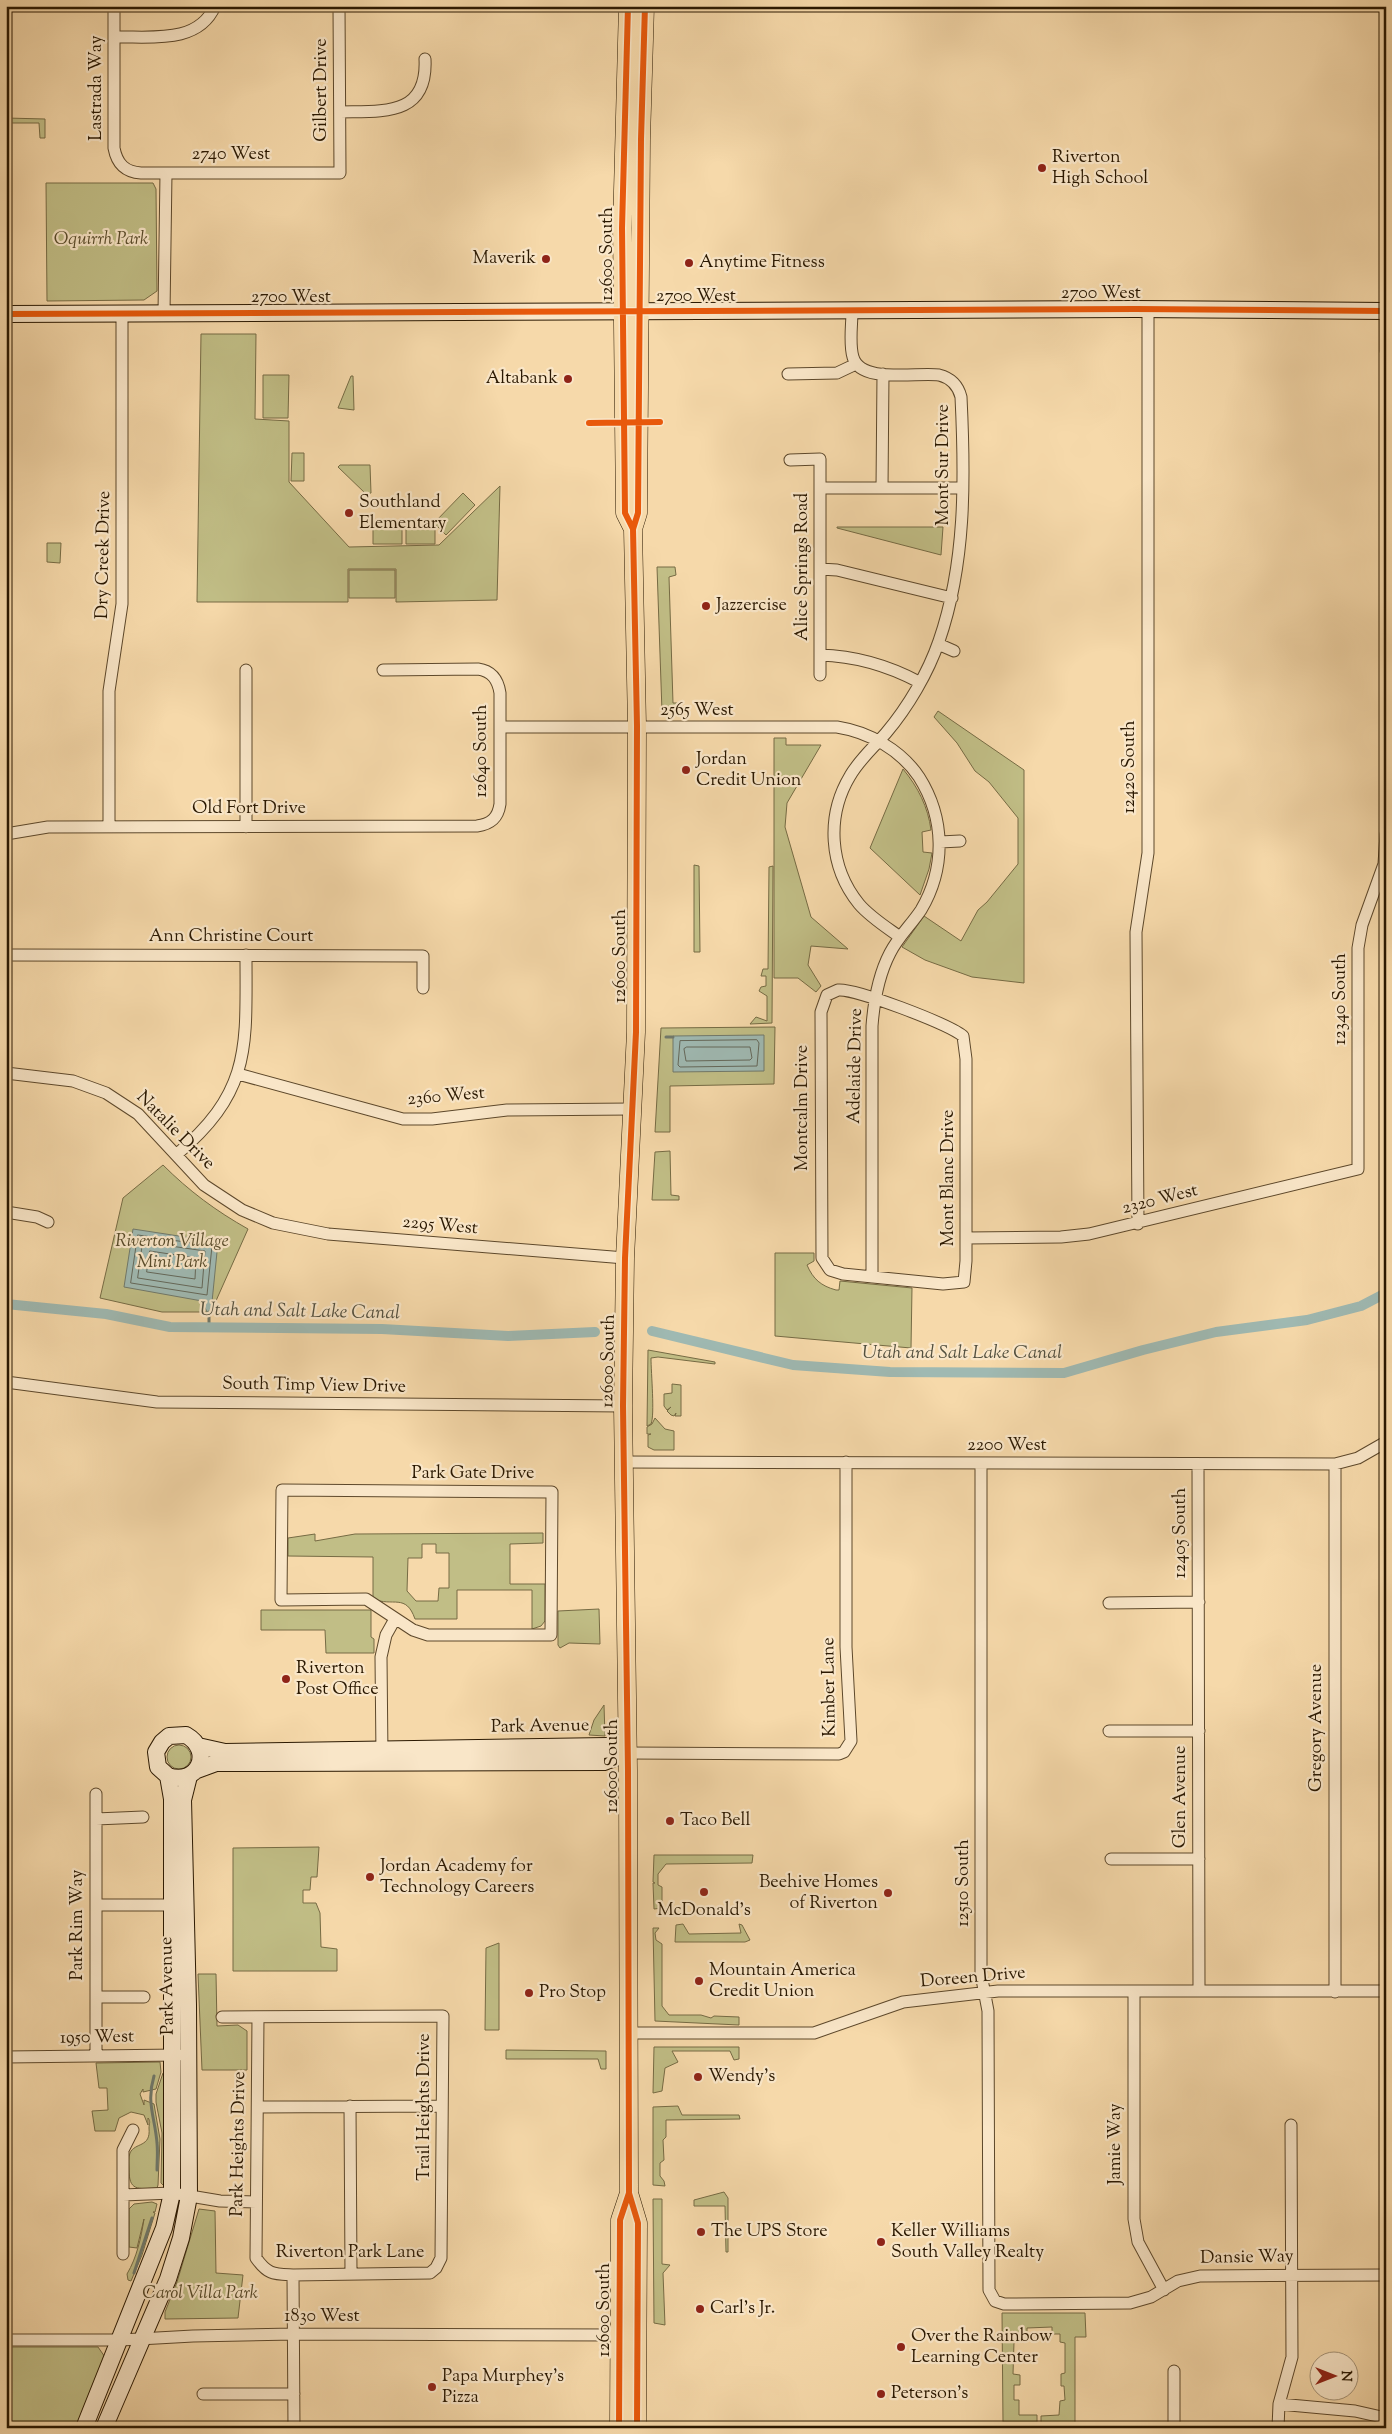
<svg xmlns="http://www.w3.org/2000/svg" width="1392" height="2434" viewBox="0 0 1392 2434" font-family="'Sorts Mill Goudy',serif">
	<style>
		.green { fill: #c1be86; stroke: #766b44; fill-rule: evenodd }
		.water { fill: #9fb9b2; stroke: #70796b }
		.lines { fill: none; stroke-linecap: round; stroke-linejoin: round }
		.shore { stroke: #64685a; stroke-width: 1 }
		.stream { stroke: #70796b; stroke-width: 3 }
		.canal { stroke: #9fb9b2; stroke-width: 10 }
		.street-casing { stroke: #5d482b; stroke-width: 13 }
		.secondary-casing { stroke: #2a1801; stroke-width: 18 }
		.primary-casing { stroke: #2a1801; stroke-width: 19 }
		.street { stroke: #f9e6c8; stroke-width: 11 }
		.secondary { stroke: #f9e6c8; stroke-width: 16 }
		.primary { stroke: #f6d9aa; stroke-width: 18 }
		.cycleway-casing { stroke: #f9e6c8; stroke-width: 9 }
		.cycleway { stroke: #e8590c; stroke-width: 6 }
		.poi-dot { fill: #8f2418; stroke: #f9e6c8; stroke-width: 2 }
		.labels { text-anchor: middle; dominant-baseline: central; stroke-width: 4.5; stroke-linejoin: round; paint-order: stroke }
		.street-label { font-size: 18px; fill: #2a1801; stroke: #f9e6c8 }
		.poi-label { font-size: 18px; fill: #2a1801; stroke: #f9e6c8; text-anchor: start }
		.park-label { font-size: 18px; font-style: italic; fill: #574a29; stroke: #f9e6c8 }
		.water-label { font-size: 19px; font-style: italic; fill: #53503f; stroke: #f9e6c8 }
	</style>
	<rect width="100%" height="100%" fill="#f6d9aa"/>
	<filter id="stains"><feTurbulence type="fractalNoise" baseFrequency=".004" numOctaves="4"/><feColorMatrix values="0 0 0 0 .2 0 0 0 0 .09 0 0 0 0 .02 0 0 0 .5 -.17"/></filter>
	<radialGradient id="worn" r=".72"><stop offset=".6" stop-color="#630" stop-opacity="0"/><stop offset="1" stop-color="#630" stop-opacity=".3"/></radialGradient>
	<path class="green" d="M 6,118 L 45,119 L 45,138 L 40,138 L 39,123 L 6,123 Z
		M 46,183 L 153,183 L 156,189 L 157,291 L 144,300 L 47,301 Z
		M 201,334 L 256,334 L 255,419 L 289,421 L 289,482 L 349,547 L 439,545 L 500,486 L 497,600 L 396,602 L 396,569 L 348,569 L 348,602 L 197,602 Z
		M 263,375 L 289,375 L 288,418 L 263,418 Z
		M 351,376 L 353,376 L 354,410 L 338,408 Z
		M 292,453 L 304,453 L 304,481 L 291,481 Z
		M 340,465 L 370,465 L 371,493 L 366,494 L 338,467 Z
		M 463,493 L 475,505 L 446,535 L 434,523 Z
		M 373,526 L 402,526 L 402,544 L 373,544 Z
		M 406,526 L 435,526 L 435,544 L 406,544 Z
		M 837,527 L 943,527 L 941,555 L 837,528 Z
		M 47,543 L 61,543 L 60,563 L 47,562 Z
		M 657,567 L 675,567 L 676,575 L 669,577 L 673,703 L 681,703 L 681,712 L 662,712 Z
		M 349,570 L 395,570 L 395,598 L 349,598 Z
		M 938,711 L 1024,770 L 1024,983 L 972,977 L 925,960 L 902,947 L 924,916 L 961,941 L 978,910 L 987,902 L 1018,864 L 1018,818 L 989,782 L 975,771 L 957,743 L 934,717 Z
		M 774,738 L 786,738 L 786,745 L 821,745 L 787,803 L 785,827 L 811,917 L 848,949 L 811,946 L 808,965 L 821,986 L 816,992 L 798,978 L 774,978 Z
		M 903,769 C 918,787 928,807 931,830 L 922,832 L 923,852 L 932,853 L 929,869 L 920,895 L 870,848 Z
		M 694,865 L 699,866 L 700,952 L 694,952 Z
		M 773,866 L 772,1023 L 750,1024 L 756,1017 L 767,1021 L 767,996 L 759,991 L 761,987 L 766,986 L 766,976 L 761,976 L 763,969 L 768,969 L 769,867 Z
		M 775,1027 L 774,1084 L 670,1086 L 670,1132 L 655,1132 L 661,1028 Z
		M 670,1151 L 671,1195 L 679,1196 L 679,1200 L 652,1200 L 655,1152 Z
		M 163,1165 C 189,1191 216,1211 248,1229 L 211,1312 L 162,1312 L 100,1298 L 123,1198 Z
		M 775,1253 L 814,1253 L 814,1261 L 807,1265 C 813,1279 821,1286 836,1290 L 839,1290 L 840,1281 L 912,1288 L 911,1348 L 775,1336 Z
		M 648,1350 L 715,1362 L 715,1364 L 658,1357 L 651,1358 C 651,1373 655,1415 651,1424 L 647,1426 Z
		M 672,1384 L 681,1385 L 681,1416 L 675,1416 L 676,1413 L 674,1416 L 671,1415 L 667,1411 L 671,1407 L 667,1410 L 664,1406 L 664,1394 L 672,1393 Z
		M 655,1418 L 665,1429 L 674,1431 L 674,1450 L 654,1450 L 648,1447 L 648,1435 L 651,1434 L 647,1434 L 647,1427 L 652,1424 Z
		M 543,1533 L 543,1543 L 510,1544 L 510,1584 L 545,1584 L 545,1621 L 541,1626 L 532,1629 L 532,1590 L 457,1590 L 457,1619 L 415,1619 C 406,1593 393,1607 373,1599 L 373,1557 L 288,1556 L 288,1538 L 315,1534 L 315,1541 L 355,1534 ZM 422,1544 L 436,1544 L 436,1553 L 449,1553 L 449,1588 L 439,1588 L 438,1601 L 416,1601 L 407,1591 L 408,1558 L 422,1558 Z
		M 599,1609 L 600,1644 L 569,1643 L 560,1648 L 558,1645 L 558,1611 Z
		M 261,1610 L 371,1610 L 371,1637 L 374,1639 L 374,1653 L 326,1653 L 325,1630 L 261,1630 Z
		M 604,1705 L 605,1736 L 589,1735 L 594,1720 Z
		M167 1757a12 12 0 1 1 24 0a12 12 0 1 1-24 0Z
		M 319,1847 L 317,1877 L 311,1877 L 310,1890 L 303,1890 L 303,1903 L 316,1903 L 320,1913 L 321,1947 L 337,1949 L 337,1971 L 233,1971 L 233,1848 Z
		M 654,1855 L 753,1855 L 752,1863 L 666,1864 L 658,1874 L 658,1885 L 662,1887 L 662,1908 L 654,1909 L 653,1883 L 655,1883 L 653,1882 Z
		M 683,1924 L 689,1934 L 741,1933 L 739,1924 L 742,1925 L 750,1940 L 745,1942 L 675,1942 L 676,1925 Z
		M 653,1928 L 659,1928 L 655,1933 L 656,1940 L 662,1944 L 662,2006 L 669,2015 L 701,2015 L 711,2018 L 714,2016 L 739,2017 L 739,2025 L 655,2021 Z
		M 499,1943 L 499,2030 L 485,2030 L 486,1948 Z
		M 198,1974 L 216,1974 L 217,2026 L 238,2025 L 247,2031 L 247,2070 L 202,2070 Z
		M 654,2047 L 739,2047 L 739,2059 L 734,2060 L 730,2051 L 672,2051 L 678,2062 L 665,2068 L 662,2091 L 653,2093 Z
		M 506,2050 L 606,2051 L 606,2069 L 601,2069 L 598,2059 L 506,2059 Z
		M 160,2062 L 161,2072 L 156,2089 L 143,2092 L 143,2089 L 140,2094 L 144,2105 L 144,2100 L 154,2104 L 160,2139 L 158,2185 L 157,2188 C 137,2189 129,2191 129,2169 C 129,2164 128,2158 130,2153 C 135,2142 151,2148 149,2128 C 149,2123 151,2122 148,2118 L 148,2125 L 144,2115 L 131,2112 L 119,2118 L 115,2131 L 95,2131 L 92,2111 L 108,2110 L 107,2088 L 99,2088 L 96,2063 Z
		M 163,2073 L 166,2075 L 166,2179 L 163,2185 L 161,2183 L 162,2133 L 156,2102 L 156,2094 Z
		M 678,2106 L 682,2115 L 739,2115 L 740,2119 L 666,2120 L 666,2137 L 663,2140 L 664,2160 L 660,2163 L 660,2176 L 664,2181 L 665,2186 L 653,2185 L 653,2107 Z
		M 724,2192 L 728,2198 L 728,2252 L 726,2252 L 725,2206 L 694,2206 L 694,2200 Z
		M 653,2199 L 662,2199 L 662,2264 L 670,2265 L 663,2273 L 665,2325 L 654,2323 Z
		M 152,2202 L 157,2204 L 155,2212 L 153,2212 L 155,2213 L 142,2255 L 131,2281 L 128,2280 L 127,2274 C 137,2257 141,2238 144,2219 L 137,2248 L 129,2247 L 129,2209 L 134,2204 Z
		M 199,2209 L 215,2211 L 216,2273 L 243,2275 L 238,2318 L 165,2319 L 165,2312 L 177,2282 Z
		M 1002,2313 L 1085,2313 L 1086,2337 L 1075,2337 L 1075,2423 L 1041,2423 L 1041,2416 L 1059,2415 L 1060,2401 L 1065,2400 L 1064,2386 L 1061,2386 L 1061,2374 L 1065,2373 L 1065,2343 L 1060,2342 L 1060,2334 L 1052,2334 L 1052,2327 L 1027,2328 L 1027,2333 L 1018,2333 L 1018,2342 L 1014,2342 L 1013,2374 L 1020,2375 L 1020,2385 L 1014,2385 L 1014,2400 L 1019,2400 L 1019,2415 L 1037,2415 L 1037,2422 L 1003,2422 Z
		M 6,2347 L 98,2347 L 107,2360 L 79,2428 L 6,2428 Z"/>
	<path class="water" d="M 764,1035 L 764,1071 L 673,1072 L 673,1036 Z
		M 133,1229 L 218,1242 L 211,1312 L 207,1312 L 202,1301 L 124,1287 Z"/>
	<g class="lines">
		<path class="shore" d="M 757,1040 L 759,1043 L 757,1066 L 680,1067 L 678,1065 L 680,1041 Z
			M 687,1047 L 750,1047 L 752,1058 L 750,1060 L 686,1061 L 684,1049 Z
			M 138,1235 L 212,1246 L 207,1295 L 131,1283 Z
			M 143,1242 L 205,1251 L 202,1288 L 138,1278 Z
			M 150,1251 L 196,1258 L 195,1279 L 147,1272 Z"/>
		<path class="stream" d="M 666,1037 L 673,1037
			M 209,1327 L 209,1312
			M 154,2076 C 146,2103 155,2117 157,2143 C 158,2152 157,2161 157,2170
			M 134,2273 L 152,2218"/>
		<path class="canal" d="M 6,1304 L 106,1314 L 170,1327 L 382,1329 L 508,1336 L 595,1332
			M 652,1331 L 793,1365 L 890,1372 L 1064,1373 L 1143,1350 L 1216,1332 L 1307,1320 L 1361,1306 L 1386,1293"/>
		<defs>
			<path id="street" d="M 114,6 L 114,148 C 117,164 125,172 141,173 L 340,173 L 339,6
				M 114,37 C 149,36 198,45 215,6
				M 340,112 C 382,111 428,117 425,59
				M 852,311 C 852,325 849,344 853,357 C 860,384 917,372 939,375 C 951,378 958,385 961,397 C 965,479 966,563 939,641 C 928,673 908,707 886,733 C 874,747 859,760 850,776 C 826,816 829,867 859,904 C 870,917 886,927 900,937
				M 1386,311 L 1386,351
				M 164,313 L 166,173
				M 788,374 L 837,373 L 856,364
				M 790,460 L 820,459 L 820,675
				M 820,488 L 962,488
				M 882,488 L 883,374
				M 820,569 L 837,570 L 952,598
				M 938,644 L 954,651
				M 820,655 C 856,656 887,665 919,682
				M 246,670 L 246,827
				M 500,727 L 837,727 C 869,732 901,750 919,777 C 945,818 946,868 921,910 C 911,925 898,937 890,953 C 878,976 874,1000 872,1026 L 872,1277
				M 109,827 L 109,691 L 122,604 L 122,313
				M 6,834 L 48,827 L 477,826 C 491,824 498,818 500,804 L 500,693 C 498,680 492,671 478,669 L 383,670
				M 940,842 L 960,841
				M 6,955 L 423,956 L 423,988
				M 838,990 C 855,988 948,1024 963,1036 L 966,1059 L 966,1261 L 964,1282 L 943,1284 L 843,1274 L 830,1270 L 822,1258 L 821,1012 L 827,995 Z
				M 6,1073 L 73,1081 L 106,1093 L 138,1114 L 204,1185 L 242,1210 L 273,1223 L 328,1234 L 625,1258
				M 238,1074 L 403,1119 L 432,1119 L 507,1110 L 632,1109
				M 176,1155 C 252,1091 246,1047 246,955
				M 6,1212 L 37,1217 L 48,1222
				M 1138,1224 L 1136,932 L 1148,853 L 1148,309
				M 966,1238 L 1061,1237 L 1089,1234 L 1358,1169 L 1358,948 L 1362,925 L 1384,864 L 1386,834
				M 6,1382 L 157,1402 L 623,1406
				M 623,1462 L 1335,1464 L 1358,1458 L 1386,1442
				M 981,1464 L 981,1974 L 988,2011 L 989,2290 L 995,2301 L 1004,2304 L 1130,2303 L 1151,2297 L 1178,2281 L 1200,2276 L 1386,2275
				M 1198,1464 L 1199,1991
				M 1335,1464 L 1335,1992
				M 282,1490 L 552,1492 L 551,1635 L 428,1635 L 413,1630 L 366,1599 L 281,1600 Z
				M 1109,1603 L 1199,1602
				M 1109,1731 L 1199,1731
				M 628,1753 L 839,1754 L 844,1752 L 851,1741 L 846,1647 L 846,1462
				M 382,1756 L 381,1657 L 386,1635 L 395,1619
				M 96,1794 L 96,2056
				M 96,1819 L 143,1817
				M 1111,1859 L 1199,1859
				M 96,1905 L 172,1905
				M 1134,1991 L 1134,2219 L 1138,2242 L 1164,2290
				M 96,1997 L 144,1997
				M 222,2017 L 443,2016 L 441,2258 L 436,2268 L 430,2273 L 293,2275 C 274,2274 268,2275 256,2258 L 258,2017
				M 629,2033 L 814,2033 L 903,2002 L 998,1991 L 1386,1991
				M 6,2057 L 179,2055
				M 350,2106 L 351,2273
				M 258,2107 L 442,2106
				M 123,2195 L 172,2193 L 220,2201 L 256,2202
				M 123,2254 L 123,2150 L 133,2130
				M 293,2275 L 294,2428
				M 6,2340 L 121,2340 L 193,2336 L 294,2334 L 625,2335
				M 1174,2371 L 1174,2428
				M 203,2394 L 294,2394
				M 1279,2404 L 1355,2411 L 1386,2418
				M 1278,2428 L 1279,2404 L 1292,2357 L 1291,2125"/>
			<path id="secondary" d="M 6,314 L 1135,309 L 1386,311
				M 198,1746 L 225,1752 L 607,1746 L 628,1753
				M 197,1770 L 216,1763 L 229,1763 L 604,1762 L 628,1753
				M 84,2428 L 164,2228 L 172,2193 L 172,1799 L 168,1776 L 158,1767 L 156,1752 L 162,1742 L 169,1736 L 186,1735 C 214,1751 198,1786 168,1776
				M 104,2428 L 168,2279 L 181,2238 L 189,2196 L 188,2005 L 183,1800 L 189,1776"/>
			<path id="primary" d="M 628,6 L 622,228 L 625,513 L 633,529
				M 619,2428 L 620,2220 L 629,2193
				M 637,2428 L 638,2223 L 629,2193 L 628,1770 L 623,1406 L 625,1258 L 636,1032 L 637,726 L 633,529 L 638,513 L 641,139 L 645,6"/>
		</defs>
		<use href="#street" class="street-casing"/>
		<use href="#secondary" class="secondary-casing"/>
		<use href="#primary" class="primary-casing"/>
		<use href="#street" class="street"/>
		<use href="#secondary" class="secondary"/>
		<use href="#primary" class="primary"/>
		<defs>
			<path id="cycleway" d="M 628,6 L 622,228 L 625,513 L 633,529
				M 6,314 L 1135,309 L 1386,311
				M 589,423 L 660,422
				M 619,2428 L 620,2220 L 629,2193
				M 637,2428 L 638,2223 L 629,2193 L 628,1770 L 623,1406 L 625,1258 L 636,1032 L 637,726 L 633,529 L 638,513 L 641,139 L 645,6"/>
		</defs>
		<use href="#cycleway" class="cycleway-casing"/>
		<use href="#cycleway" class="cycleway"/>
	</g>
	<g class="poi-dot">
		<circle cx="1042" cy="168" r="5"/>
		<circle cx="546" cy="259" r="5"/>
		<circle cx="689" cy="263" r="5"/>
		<circle cx="568" cy="379" r="5"/>
		<circle cx="349" cy="513" r="5"/>
		<circle cx="706" cy="606" r="5"/>
		<circle cx="686" cy="770" r="5"/>
		<circle cx="286" cy="1679" r="5"/>
		<circle cx="670" cy="1821" r="5"/>
		<circle cx="370" cy="1877" r="5"/>
		<circle cx="704" cy="1892" r="5"/>
		<circle cx="888" cy="1893" r="5"/>
		<circle cx="699" cy="1981" r="5"/>
		<circle cx="529" cy="1993" r="5"/>
		<circle cx="698" cy="2077" r="5"/>
		<circle cx="701" cy="2232" r="5"/>
		<circle cx="881" cy="2242" r="5"/>
		<circle cx="700" cy="2309" r="5"/>
		<circle cx="901" cy="2347" r="5"/>
		<circle cx="432" cy="2387" r="5"/>
		<circle cx="881" cy="2394" r="5"/>
	</g>
	<g class="labels">
		<g class="street-label">
			<text transform="translate(97 88) rotate(-90)">Lastrada Way</text>
			<text transform="translate(322 90) rotate(-90)">Gilbert Drive</text>
			<text x="231" y="155">2740 West</text>
			<text transform="translate(608 254) rotate(-90)">12600 South</text>
			<text x="1101" y="294">2700 West</text>
			<text x="696" y="297">2700 West</text>
			<text x="291" y="298">2700 West</text>
			<text transform="translate(944 465) rotate(-90)">Mont Sur Drive</text>
			<text transform="translate(104 555) rotate(-89)">Dry Creek Drive</text>
			<text transform="translate(803 567) rotate(-90)">Alice Springs Road</text>
			<text x="697" y="711">2565 West</text>
			<text transform="translate(482 751) rotate(-90)">12640 South</text>
			<text transform="translate(1130 767) rotate(-90)">12420 South</text>
			<text x="249" y="809">Old Fort Drive</text>
			<text x="231" y="937">Ann Christine Court</text>
			<text transform="translate(621 956) rotate(-90)">12600 South</text>
			<text transform="translate(1341 999) rotate(-90)">12340 South</text>
			<text transform="translate(856 1066) rotate(-89)">Adelaide Drive</text>
			<text transform="translate(446 1097) rotate(-5)">2360 West</text>
			<text transform="translate(803 1108) rotate(-90)">Montcalm Drive</text>
			<text transform="translate(175 1131) rotate(45)">Natalie Drive</text>
			<text transform="translate(949 1178) rotate(-90)">Mont Blanc Drive</text>
			<text transform="translate(1160 1200) rotate(-14)">2320 West</text>
			<text transform="translate(440 1226) rotate(5)">2295 West</text>
			<text transform="translate(609 1361) rotate(-89)">12600 South</text>
			<text transform="translate(314 1386) rotate(1)">South Timp View Drive</text>
			<text x="1007" y="1446">2200 West</text>
			<text x="473" y="1474">Park Gate Drive</text>
			<text transform="translate(1181 1533) rotate(-90)">12405 South</text>
			<text transform="translate(830 1687) rotate(-91)">Kimber Lane</text>
			<text transform="translate(540 1727) rotate(-1)">Park Avenue</text>
			<text transform="translate(1317 1728) rotate(-90)">Gregory Avenue</text>
			<text transform="translate(613 1766) rotate(-90)">12600 South</text>
			<text transform="translate(1181 1797) rotate(-90)">Glen Avenue</text>
			<text transform="translate(964 1883) rotate(-90)">12510 South</text>
			<text transform="translate(78 1925) rotate(-90)">Park Rim Way</text>
			<text transform="translate(973 1978) rotate(-5)">Doreen Drive</text>
			<text transform="translate(168 1986) rotate(-91)">Park Avenue</text>
			<text transform="translate(97 2038) rotate(-1)">1950 West</text>
			<text transform="translate(425 2107) rotate(-90)">Trail Heights Drive</text>
			<text transform="translate(239 2144) rotate(-89)">Park Heights Drive</text>
			<text transform="translate(1116 2144) rotate(-90)">Jamie Way</text>
			<text x="350" y="2253">Riverton Park Lane</text>
			<text transform="translate(1247 2258) rotate(-1)">Dansie Way</text>
			<text transform="translate(605 2310) rotate(-90)">12600 South</text>
			<text x="322" y="2317">1830 West</text>
		</g>
		<g class="poi-label">
			<text x="1052" y="158">Riverton<tspan x="1052" dy="21">High School</tspan></text>
			<text x="536" y="259" text-anchor="end">Maverik</text>
			<text x="699" y="263">Anytime Fitness</text>
			<text x="558" y="379" text-anchor="end">Altabank</text>
			<text x="359" y="503">Southland<tspan x="359" dy="21">Elementary</tspan></text>
			<text x="716" y="606">Jazzercise</text>
			<text x="696" y="760">Jordan<tspan x="696" dy="21">Credit Union</tspan></text>
			<text x="296" y="1669">Riverton<tspan x="296" dy="21">Post Office</tspan></text>
			<text x="680" y="1821">Taco Bell</text>
			<text x="380" y="1867">Jordan Academy for<tspan x="380" dy="21">Technology Careers</tspan></text>
			<text x="878" y="1883" text-anchor="end">Beehive Homes<tspan x="878" dy="21">of Riverton</tspan></text>
			<text x="704" y="1911" text-anchor="middle">McDonald's</text>
			<text x="709" y="1971">Mountain America<tspan x="709" dy="21">Credit Union</tspan></text>
			<text x="539" y="1993">Pro Stop</text>
			<text x="708" y="2077">Wendy's</text>
			<text x="711" y="2232">The UPS Store</text>
			<text x="891" y="2232">Keller Williams<tspan x="891" dy="21">South Valley Realty</tspan></text>
			<text x="710" y="2309">Carl's Jr.</text>
			<text x="911" y="2337">Over the Rainbow<tspan x="911" dy="21">Learning Center</tspan></text>
			<text x="442" y="2377">Papa Murphey's<tspan x="442" dy="21">Pizza</tspan></text>
			<text x="891" y="2394">Peterson's</text>
		</g>
		<g class="park-label">
			<text x="101" y="240">Oquirrh Park</text>
			<text x="172" y="1242">Riverton Village<tspan x="172" dy="21">Mini Park</tspan></text>
			<text x="200" y="2294">Carol Villa Park</text>
		</g>
		<g class="water-label">
			<text transform="translate(300 1312) rotate(1)">Utah and Salt Lake Canal</text>
			<text x="962" y="1353">Utah and Salt Lake Canal</text>
		</g>
	</g>
	<rect width="1392" height="2434" fill="none" stroke="#f6d9aa" stroke-width="25"/>
	<rect x="8" y="8" width="1377" height="2419" fill="none" stroke="#2a1801" stroke-width="2.5"/>
	<rect x="12" y="12" width="1367" height="2409" fill="none" stroke="#2a1801"/>
	<g transform="translate(1334 2376) rotate(90)"><circle r="24" fill="#f9e6c8" stroke="#a69478"/>
	<path d="M0-4L9 19L0 12L-9 19Z" fill="#8f2418"/>
	<text y="-8" font-size="14" font-weight="bold" text-anchor="middle" fill="#2a1801">N</text>
	</g>
	<rect width="100%" height="100%" filter="url(#stains)"/>
	<rect width="100%" height="100%" fill="url(#worn)"/>
</svg>
